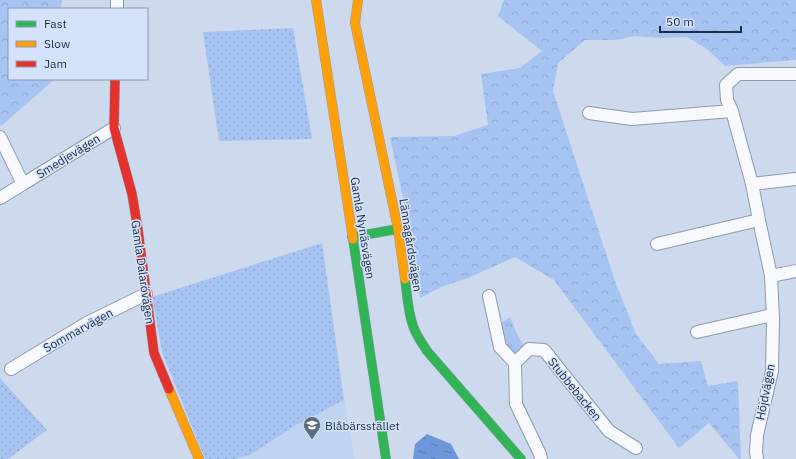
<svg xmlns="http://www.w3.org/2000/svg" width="796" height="459" viewBox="0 0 796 459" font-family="'IBM Plex Sans',sans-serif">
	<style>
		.built { fill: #c0d3f1 }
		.grass { fill: url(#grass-dots) }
		.forest { fill: url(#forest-crowns) }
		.park { fill: url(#park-tufts) }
		.water { fill: url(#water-ripples) }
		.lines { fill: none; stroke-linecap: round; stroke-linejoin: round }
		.street-casing { stroke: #8e9aad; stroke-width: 14 }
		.fast-casing { stroke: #8e9aad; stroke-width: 10 }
		.slow-casing { stroke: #8e9aad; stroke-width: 10 }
		.jam-casing { stroke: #8e9aad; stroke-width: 10 }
		.street { stroke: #f8f9fc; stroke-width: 12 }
		.fast { stroke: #30b455; stroke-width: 9 }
		.slow { stroke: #ff9f0a; stroke-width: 9 }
		.jam { stroke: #e5322d; stroke-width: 9 }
		.labels { text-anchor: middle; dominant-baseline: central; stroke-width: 3; stroke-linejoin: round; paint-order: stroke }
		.street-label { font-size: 12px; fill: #1e2c43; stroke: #d4e3fb }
		.poi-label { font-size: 12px; fill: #1e2c43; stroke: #d4e3fb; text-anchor: start }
	</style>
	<defs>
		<pattern id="grass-dots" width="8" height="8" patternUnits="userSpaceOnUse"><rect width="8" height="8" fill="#a6c3f2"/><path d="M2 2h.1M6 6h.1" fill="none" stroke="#8ea8d1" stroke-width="1.8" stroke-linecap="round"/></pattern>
		<pattern id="forest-crowns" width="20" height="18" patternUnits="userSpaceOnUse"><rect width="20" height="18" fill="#a6c3f2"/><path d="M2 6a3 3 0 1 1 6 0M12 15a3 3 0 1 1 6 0" fill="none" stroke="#8ea8d1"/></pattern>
		<pattern id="park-tufts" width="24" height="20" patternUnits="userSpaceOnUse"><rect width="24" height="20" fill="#a6c3f2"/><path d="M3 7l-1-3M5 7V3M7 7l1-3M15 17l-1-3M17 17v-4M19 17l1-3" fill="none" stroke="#8ea8d1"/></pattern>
		<pattern id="water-ripples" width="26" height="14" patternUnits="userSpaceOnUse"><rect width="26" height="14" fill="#6e96da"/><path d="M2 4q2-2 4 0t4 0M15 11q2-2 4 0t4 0" fill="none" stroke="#5a7bb2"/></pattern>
	</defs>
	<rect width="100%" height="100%" fill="#cddaed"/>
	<path class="built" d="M 344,400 L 355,459 L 235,459 L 250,455 L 296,425 Z"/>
	<path class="grass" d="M 293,28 L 312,139 L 219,141 L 203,32 Z
		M 322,243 L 344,400 L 296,425 L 250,455 L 235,459 L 205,459 L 162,352 L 152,297 Z
		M 0,378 L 47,430 L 8,459 L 0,459 Z"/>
	<path class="forest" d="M 0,0 L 62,0 L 61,9 L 9,9 L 9,79 L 55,79 L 1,126 L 0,125 Z
		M 504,0 L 796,0 L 796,60 L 725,66 L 707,49 L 687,37 L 662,38 L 634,36 L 616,40 L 585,40 L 558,63 L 553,91 L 615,281 L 636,334 L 659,364 L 701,361 L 708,386 L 738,381 L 741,459 L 739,459 L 709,423 L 679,448 L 554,280 L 515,257 L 468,278 L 441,287 L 420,298 L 413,245 L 390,137 L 454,136 L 488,125 L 481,74 L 520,68 L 542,51 L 498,16 Z"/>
	<path class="park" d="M 510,317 L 517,334 L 525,348 L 515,359 L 503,346 L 499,325 Z"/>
	<path class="water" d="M 427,434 L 451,444 L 459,459 L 413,459 L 415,444 Z"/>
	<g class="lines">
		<defs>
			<path id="street" d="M 117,9 L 117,0
				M 732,111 L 752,184 L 796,179
				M 589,113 L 632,119 L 732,111 L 727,100 L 726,85 L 738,74 L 796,74
				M 0,137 L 23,184 L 0,198
				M 23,184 L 114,128
				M 759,220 L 771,276 L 796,271
				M 657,244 L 759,220 L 752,184
				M 489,296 L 500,347 L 515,363 L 529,349 L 544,350 L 609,431 L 636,448
				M 697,332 L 772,315
				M 515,363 L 516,404 L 540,454 L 541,459
				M 11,369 L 87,323 L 146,294
				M 757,459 L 756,452 L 757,435 L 772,371 L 773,319 L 771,276"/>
			<path id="fast" d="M 352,237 L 398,229
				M 353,239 L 386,459
				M 405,279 C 407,294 408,312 413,326 C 416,335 422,343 427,351 L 521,459"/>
			<path id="slow" d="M 316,0 L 353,239
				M 358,0 L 355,23 L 398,229 L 405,279
				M 169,389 L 199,459"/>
			<path id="jam" d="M 115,79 L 114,128 L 132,194 L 138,230 L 154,353 L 169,389"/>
		</defs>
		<use href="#street" class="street-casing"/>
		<use href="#fast" class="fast-casing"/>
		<use href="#slow" class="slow-casing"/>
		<use href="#jam" class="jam-casing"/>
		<use href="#street" class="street"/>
		<use href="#fast" class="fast"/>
		<use href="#slow" class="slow"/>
		<use href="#jam" class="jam"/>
	</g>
	<defs>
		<symbol id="school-pin" viewBox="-11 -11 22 30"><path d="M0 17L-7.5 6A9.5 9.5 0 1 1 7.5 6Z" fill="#5b697e" stroke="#d4e3fb"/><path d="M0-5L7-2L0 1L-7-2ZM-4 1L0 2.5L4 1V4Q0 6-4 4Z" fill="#fff"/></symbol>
	</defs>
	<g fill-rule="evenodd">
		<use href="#school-pin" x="302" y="415" width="20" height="27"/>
	</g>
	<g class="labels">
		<g class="street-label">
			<text transform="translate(68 156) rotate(-32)">Smedjevägen</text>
			<text transform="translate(363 228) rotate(81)">Gamla Nynäsvägen</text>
			<text transform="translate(411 245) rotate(81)">Lännagårdsvägen</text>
			<text transform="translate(143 272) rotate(82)">Gamla Dalarövägen</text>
			<text transform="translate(78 330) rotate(-29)">Sommarvägen</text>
			<text transform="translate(575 389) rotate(51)">Stubbebacken</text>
			<text transform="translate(765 392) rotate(-79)">Höjdvägen</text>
		</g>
		<g class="poi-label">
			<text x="325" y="425">Blåbärsstället</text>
		</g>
	</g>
	<rect x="8" y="8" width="140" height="72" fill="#d4e3fb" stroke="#8b9ab1"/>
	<rect x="16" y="21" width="20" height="6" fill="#30b455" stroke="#8b9ab1"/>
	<text x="44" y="28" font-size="12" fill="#1e2c43">Fast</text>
	<rect x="16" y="41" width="20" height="6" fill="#ff9f0a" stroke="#8b9ab1"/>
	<text x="44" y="48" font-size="12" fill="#1e2c43">Slow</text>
	<rect x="16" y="61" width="20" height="6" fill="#e5322d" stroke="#8b9ab1"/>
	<text x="44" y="68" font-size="12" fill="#1e2c43">Jam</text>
	<path d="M660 26v6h81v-6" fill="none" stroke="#1e2c43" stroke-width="2"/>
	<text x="666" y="26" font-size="12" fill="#1e2c43" stroke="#d4e3fb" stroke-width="3" paint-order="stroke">50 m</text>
</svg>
